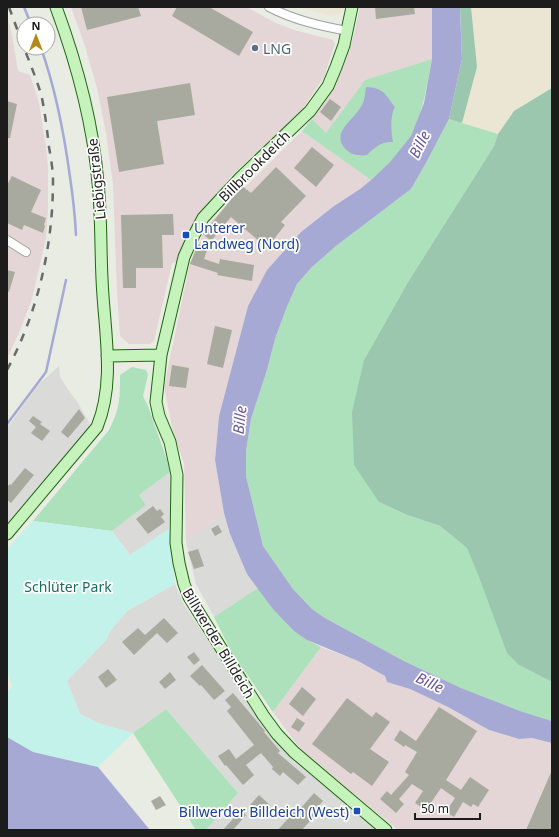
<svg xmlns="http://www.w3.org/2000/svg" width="559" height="837" viewBox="0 0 559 837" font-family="'Noto Sans',sans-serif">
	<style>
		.residential { fill: #dadad9 }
		.commercial { fill: #ebe6d3 }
		.industrial { fill: #e4d5d6 }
		.grass { fill: #ade1bb }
		.forest { fill: #9cc7af }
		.park { fill: #c3f2ea }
		.water { fill: #a7a9d5 }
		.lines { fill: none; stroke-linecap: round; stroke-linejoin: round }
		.stream { stroke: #a7a9d5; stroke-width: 2.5 }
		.building { fill: #a8aa9f }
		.street-casing { stroke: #a0a0a0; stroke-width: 10 }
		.secondary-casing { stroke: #1d6510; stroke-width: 13 }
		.street { stroke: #fff; stroke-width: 8 }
		.secondary { stroke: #c6f2bb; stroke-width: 11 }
		.rail { stroke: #6a6a6a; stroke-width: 2.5; stroke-dasharray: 8 8; stroke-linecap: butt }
		.service-dot { fill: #5c6f8a; stroke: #fff; stroke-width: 1.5 }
		.transit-dot { fill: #1a4fb4; stroke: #fff; stroke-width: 1.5 }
		.labels { text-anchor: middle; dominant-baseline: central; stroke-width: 3.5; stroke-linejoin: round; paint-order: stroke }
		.service-label { font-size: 14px; fill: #4e5e75; stroke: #fff; text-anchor: start }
		.street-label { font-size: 14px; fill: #1c1c1c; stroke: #fff }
		.transit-label { font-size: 14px; fill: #164399; stroke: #fff; text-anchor: start }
		.park-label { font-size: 14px; fill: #176d5e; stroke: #fff }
		.water-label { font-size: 15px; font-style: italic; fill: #6754a0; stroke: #fff }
	</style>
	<rect width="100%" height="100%" fill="#e8ece3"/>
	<path class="residential" d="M 59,366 L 60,377 L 69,391 L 78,403 L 90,424 L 86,432 L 7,525 L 7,428 L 38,385 Z
		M 170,472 L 171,501 L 169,529 L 130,555 L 112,531 L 146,505 L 139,495 Z
		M 224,513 L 230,534 L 239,555 L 247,574 L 258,588 L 214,617 L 196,584 L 186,542 Z
		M 175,584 L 183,603 L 270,735 L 294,761 L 379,830 L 206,830 L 238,793 L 166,709 L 133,733 L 98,723 L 80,714 L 67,681 L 106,640 L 111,630 L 127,611 Z"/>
	<path class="commercial" d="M 297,7 L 345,7 L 340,14 L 332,16 Z
		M 471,7 L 552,7 L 552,88 L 514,111 L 498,134 L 462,123 L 477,67 Z"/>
	<path class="industrial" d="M 71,7 L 246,7 L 276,23 L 294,30 L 333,40 L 335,44 L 324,77 L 300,113 L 230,177 L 199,216 L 185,238 L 176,262 L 172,263 L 154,341 L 150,344 L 129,344 L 120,336 L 117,291 L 113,184 L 106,133 L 97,88 L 85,46 Z
		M 360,7 L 432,7 L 432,59 L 365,80 L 326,134 L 312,119 L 331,91 L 343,68 L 353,38 Z
		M 7,16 L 12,35 L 18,71 L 30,75 L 39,103 L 46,147 L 48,167 L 48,209 L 46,238 L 32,299 L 21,328 L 7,359 Z
		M 302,131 L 371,180 L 360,189 L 334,206 L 301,232 L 267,270 L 248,306 L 219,416 L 215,460 L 224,513 L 186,542 L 184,463 L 173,432 L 164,386 L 190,263 L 208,224 Z
		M 321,647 L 358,661 L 385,676 L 387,682 L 410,689 L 448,707 L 489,730 L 519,739 L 532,738 L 552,743 L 552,830 L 398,830 L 302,751 L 273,712 Z"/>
	<path class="grass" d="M 432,59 C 427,85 423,113 411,136 C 403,151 383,169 371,180 L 302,131 L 312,119 L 326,133 L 365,80 Z
		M 449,119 L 498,134 L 494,146 L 408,282 L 364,360 L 379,502 L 407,515 L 440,526 L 467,548 L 519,665 L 552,682 L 552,721 L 520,711 L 461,688 L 404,661 L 325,618 L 312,609 L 293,589 L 263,546 L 246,476 L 246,451 L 251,419 L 267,370 L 275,339 L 286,309 L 297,284 L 312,267 L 336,246 L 411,189 L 426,163 Z
		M 132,367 L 146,370 L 148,375 L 143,396 L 148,406 L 167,460 L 170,472 L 139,495 L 146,505 L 112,531 L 33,521 L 109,430 C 120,409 120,398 120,375 Z
		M 258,588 L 272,608 L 307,640 L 321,647 L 273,712 L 232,653 L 214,617 Z
		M 166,709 L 238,793 L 206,830 L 196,830 L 133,733 Z"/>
	<path class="forest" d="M 460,7 L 471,7 L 477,67 L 462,123 L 449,119 L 462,59 Z
		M 552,88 L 552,682 L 519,665 L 507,653 L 479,577 L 467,548 L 440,526 L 407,515 L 379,502 L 354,465 L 352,412 L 364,360 L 408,282 L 494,146 L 498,134 L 514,111 Z"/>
	<path class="park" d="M 33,521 L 112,531 L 130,555 L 169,529 L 175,584 L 127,611 L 111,630 L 106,640 L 67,681 L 80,714 L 98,723 L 133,733 L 98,767 L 33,752 L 7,737 L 7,693 L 12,686 L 7,671 L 7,549 Z"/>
	<path class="water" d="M 432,7 L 460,7 L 460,10 L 462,59 L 449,119 L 426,163 L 411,189 L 336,246 L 312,267 L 297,284 L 286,309 L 275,339 L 267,370 L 251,419 L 246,451 L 246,476 L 263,546 L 293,589 L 312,609 L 325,618 L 404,661 L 461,688 L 520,711 L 552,721 L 552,743 L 532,738 L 519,739 L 489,730 L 448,707 L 410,689 L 387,682 L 385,676 L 358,661 L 307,640 L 294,631 L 272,608 L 247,574 L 230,534 L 224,513 L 215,460 L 219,416 L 248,306 L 267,270 L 301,232 L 334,206 L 360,189 L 371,180 L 390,162 L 411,136 L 424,103 L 432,59 Z
		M 366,87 C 384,88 385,94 395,107 C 390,115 391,133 393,142 C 382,142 380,144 371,151 C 370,152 368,154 367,155 C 362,156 352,155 349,152 C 327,134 353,122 362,105 C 365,100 365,92 366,87 Z
		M 7,737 L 33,752 L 98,767 L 150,830 L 7,830 Z"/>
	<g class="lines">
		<path class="stream" d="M 24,7 L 31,24
			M 41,48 C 56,90 64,133 70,177 C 73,197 75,216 76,235
			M 7,424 L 46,372 L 66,280"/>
	</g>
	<path class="building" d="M 81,7 L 138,7 L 141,16 L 87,30 Z
		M 177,7 L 209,7 L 253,32 L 239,56 L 172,16 Z
		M 375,7 L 414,7 L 415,14 L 376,19 Z
		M 190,83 L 195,115 L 157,121 L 164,164 L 119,172 L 107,97 Z
		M 330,99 L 341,107 L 331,121 L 320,112 Z
		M 7,101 L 17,104 L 10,138 L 7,138 Z
		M 312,147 L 334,165 L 316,187 L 294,168 Z
		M 276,167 L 306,196 L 281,222 L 285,225 L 267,248 L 231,217 L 211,241 L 203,234 L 242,186 L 251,193 Z
		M 12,176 L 41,190 L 31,212 L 46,218 L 44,225 L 45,226 L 43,233 L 24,225 L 22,230 L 7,223 L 7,185 Z
		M 173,214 L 174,235 L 162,235 L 163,268 L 136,268 L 136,288 L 123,288 L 121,215 Z
		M 198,244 L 208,247 L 204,259 L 219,264 L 220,259 L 254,265 L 252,281 L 217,275 L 218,273 L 190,264 Z
		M 7,270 L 15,272 L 9,292 L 7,291 Z
		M 215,326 L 232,330 L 223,368 L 207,364 Z
		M 172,365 L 189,368 L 186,388 L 169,386 Z
		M 79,409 L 85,418 L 68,438 L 61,432 Z
		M 33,416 L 42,422 L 40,424 L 50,431 L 42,441 L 31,433 L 36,427 L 29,421 Z
		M 25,468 L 34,475 L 11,503 L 7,500 L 7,487 L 10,484 L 11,485 Z
		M 153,506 L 157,511 L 160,509 L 164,514 L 161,517 L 165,522 L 148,534 L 136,519 Z
		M 218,525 L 222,532 L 215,536 L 211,529 Z
		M 198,549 L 204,566 L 194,569 L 188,552 Z
		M 164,618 L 178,633 L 167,643 L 157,633 L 134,655 L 122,642 L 138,628 L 145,635 Z
		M 194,652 L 200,660 L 194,665 L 187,657 Z
		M 202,665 L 225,691 L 214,700 L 201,685 L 200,686 L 190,676 Z
		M 108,669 L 117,680 L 106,688 L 98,677 Z
		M 170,672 L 176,680 L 165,689 L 159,682 Z
		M 302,687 L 316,699 L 303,716 L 289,704 Z
		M 233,693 L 265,731 L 264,732 L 280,751 L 278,753 L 306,777 L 298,785 L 283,772 L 280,776 L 272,769 L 273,767 L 261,753 L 246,765 L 254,775 L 243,785 L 226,765 L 225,766 L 218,756 L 229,749 L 236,759 L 254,745 L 227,711 L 231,707 L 225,700 Z
		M 347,698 L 372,717 L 376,712 L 390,722 L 370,749 L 389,762 L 372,786 L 353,772 L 351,774 L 312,744 Z
		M 439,707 L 477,731 L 446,780 L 461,790 L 470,777 L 489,790 L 478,807 L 473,804 L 471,807 L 463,802 L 454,817 L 446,812 L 455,798 L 441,788 L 426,810 L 415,803 L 423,791 L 412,784 L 399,799 L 404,804 L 396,813 L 380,799 L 387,791 L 391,795 L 409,775 L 405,772 L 417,752 L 405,745 L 404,747 L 394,740 L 400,730 L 416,741 Z
		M 297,718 L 305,723 L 299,732 L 291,727 Z
		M 552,770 L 552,830 L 526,830 Z
		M 314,793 L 323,801 L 314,811 L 317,813 L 302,830 L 278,830 L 297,808 L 299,810 Z
		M 259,795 L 270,805 L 261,816 L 250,805 Z
		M 160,796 L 166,805 L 156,810 L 151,801 Z
		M 241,810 L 246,815 L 233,830 L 223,830 Z"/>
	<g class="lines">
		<defs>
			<path id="street" d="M 269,7 C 294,20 320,26 348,31
				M 7,240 L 26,252"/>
			<path id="secondary" d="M 352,7 L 344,45 L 336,67 L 328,86 L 310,111 L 240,178 L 203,218 L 193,237 L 184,257 L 161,355 L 156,402 L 159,416 L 170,442 L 177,475 L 176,543 L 179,563 L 184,584 L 189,597 L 263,715 L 277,734 L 294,752 L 386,830
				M 107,356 L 161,355
				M 7,534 L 97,427 C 114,386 106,339 103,296 C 100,258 102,221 98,183 C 93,122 77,64 56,7"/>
		</defs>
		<use href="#street" class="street-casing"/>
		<use href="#secondary" class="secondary-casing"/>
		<use href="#street" class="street"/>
		<use href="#secondary" class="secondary"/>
		<path class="rail" d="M 9,7 L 24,48
			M 7,370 C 38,312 53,246 53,181 C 53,170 51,158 49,147 C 47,130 45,111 41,94 C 36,78 30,63 24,48"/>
	</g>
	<circle class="service-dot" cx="255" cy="48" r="4"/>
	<g class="transit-dot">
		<rect x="182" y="231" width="8" height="8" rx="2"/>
		<rect x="353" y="807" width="8" height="8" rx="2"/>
	</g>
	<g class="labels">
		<g class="service-label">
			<text x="263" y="48">LNG</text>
		</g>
		<g class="street-label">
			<text transform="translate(254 166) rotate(-45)">Billbrookdeich</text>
			<text transform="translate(96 179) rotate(-96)">Liebigstraße</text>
			<text transform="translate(219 643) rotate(59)">Billwerder Billdeich</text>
		</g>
		<g class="transit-label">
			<text x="194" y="227">Unterer<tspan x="194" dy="16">Landweg (Nord)</tspan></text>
			<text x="349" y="811" text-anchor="end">Billwerder Billdeich (West)</text>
		</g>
		<g class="park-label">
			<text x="68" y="586">Schlüter Park</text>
		</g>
		<g class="water-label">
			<text transform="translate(419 144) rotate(-63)">Bille</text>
			<text transform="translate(239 420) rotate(-84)">Bille</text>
			<text transform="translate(430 682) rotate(25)">Bille</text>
		</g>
	</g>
	<rect width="559" height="837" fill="none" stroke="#1c1c1c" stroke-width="16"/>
	<g transform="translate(36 36)"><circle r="19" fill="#ffffff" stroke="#a4a4a4"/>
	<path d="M0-3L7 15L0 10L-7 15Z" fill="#b28a16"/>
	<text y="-6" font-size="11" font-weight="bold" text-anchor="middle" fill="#1c1c1c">N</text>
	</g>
	<path d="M415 813v6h65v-6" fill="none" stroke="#1c1c1c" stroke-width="2"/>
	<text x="421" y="813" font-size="12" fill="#1c1c1c" stroke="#ffffff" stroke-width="3" paint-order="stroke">50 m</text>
</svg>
